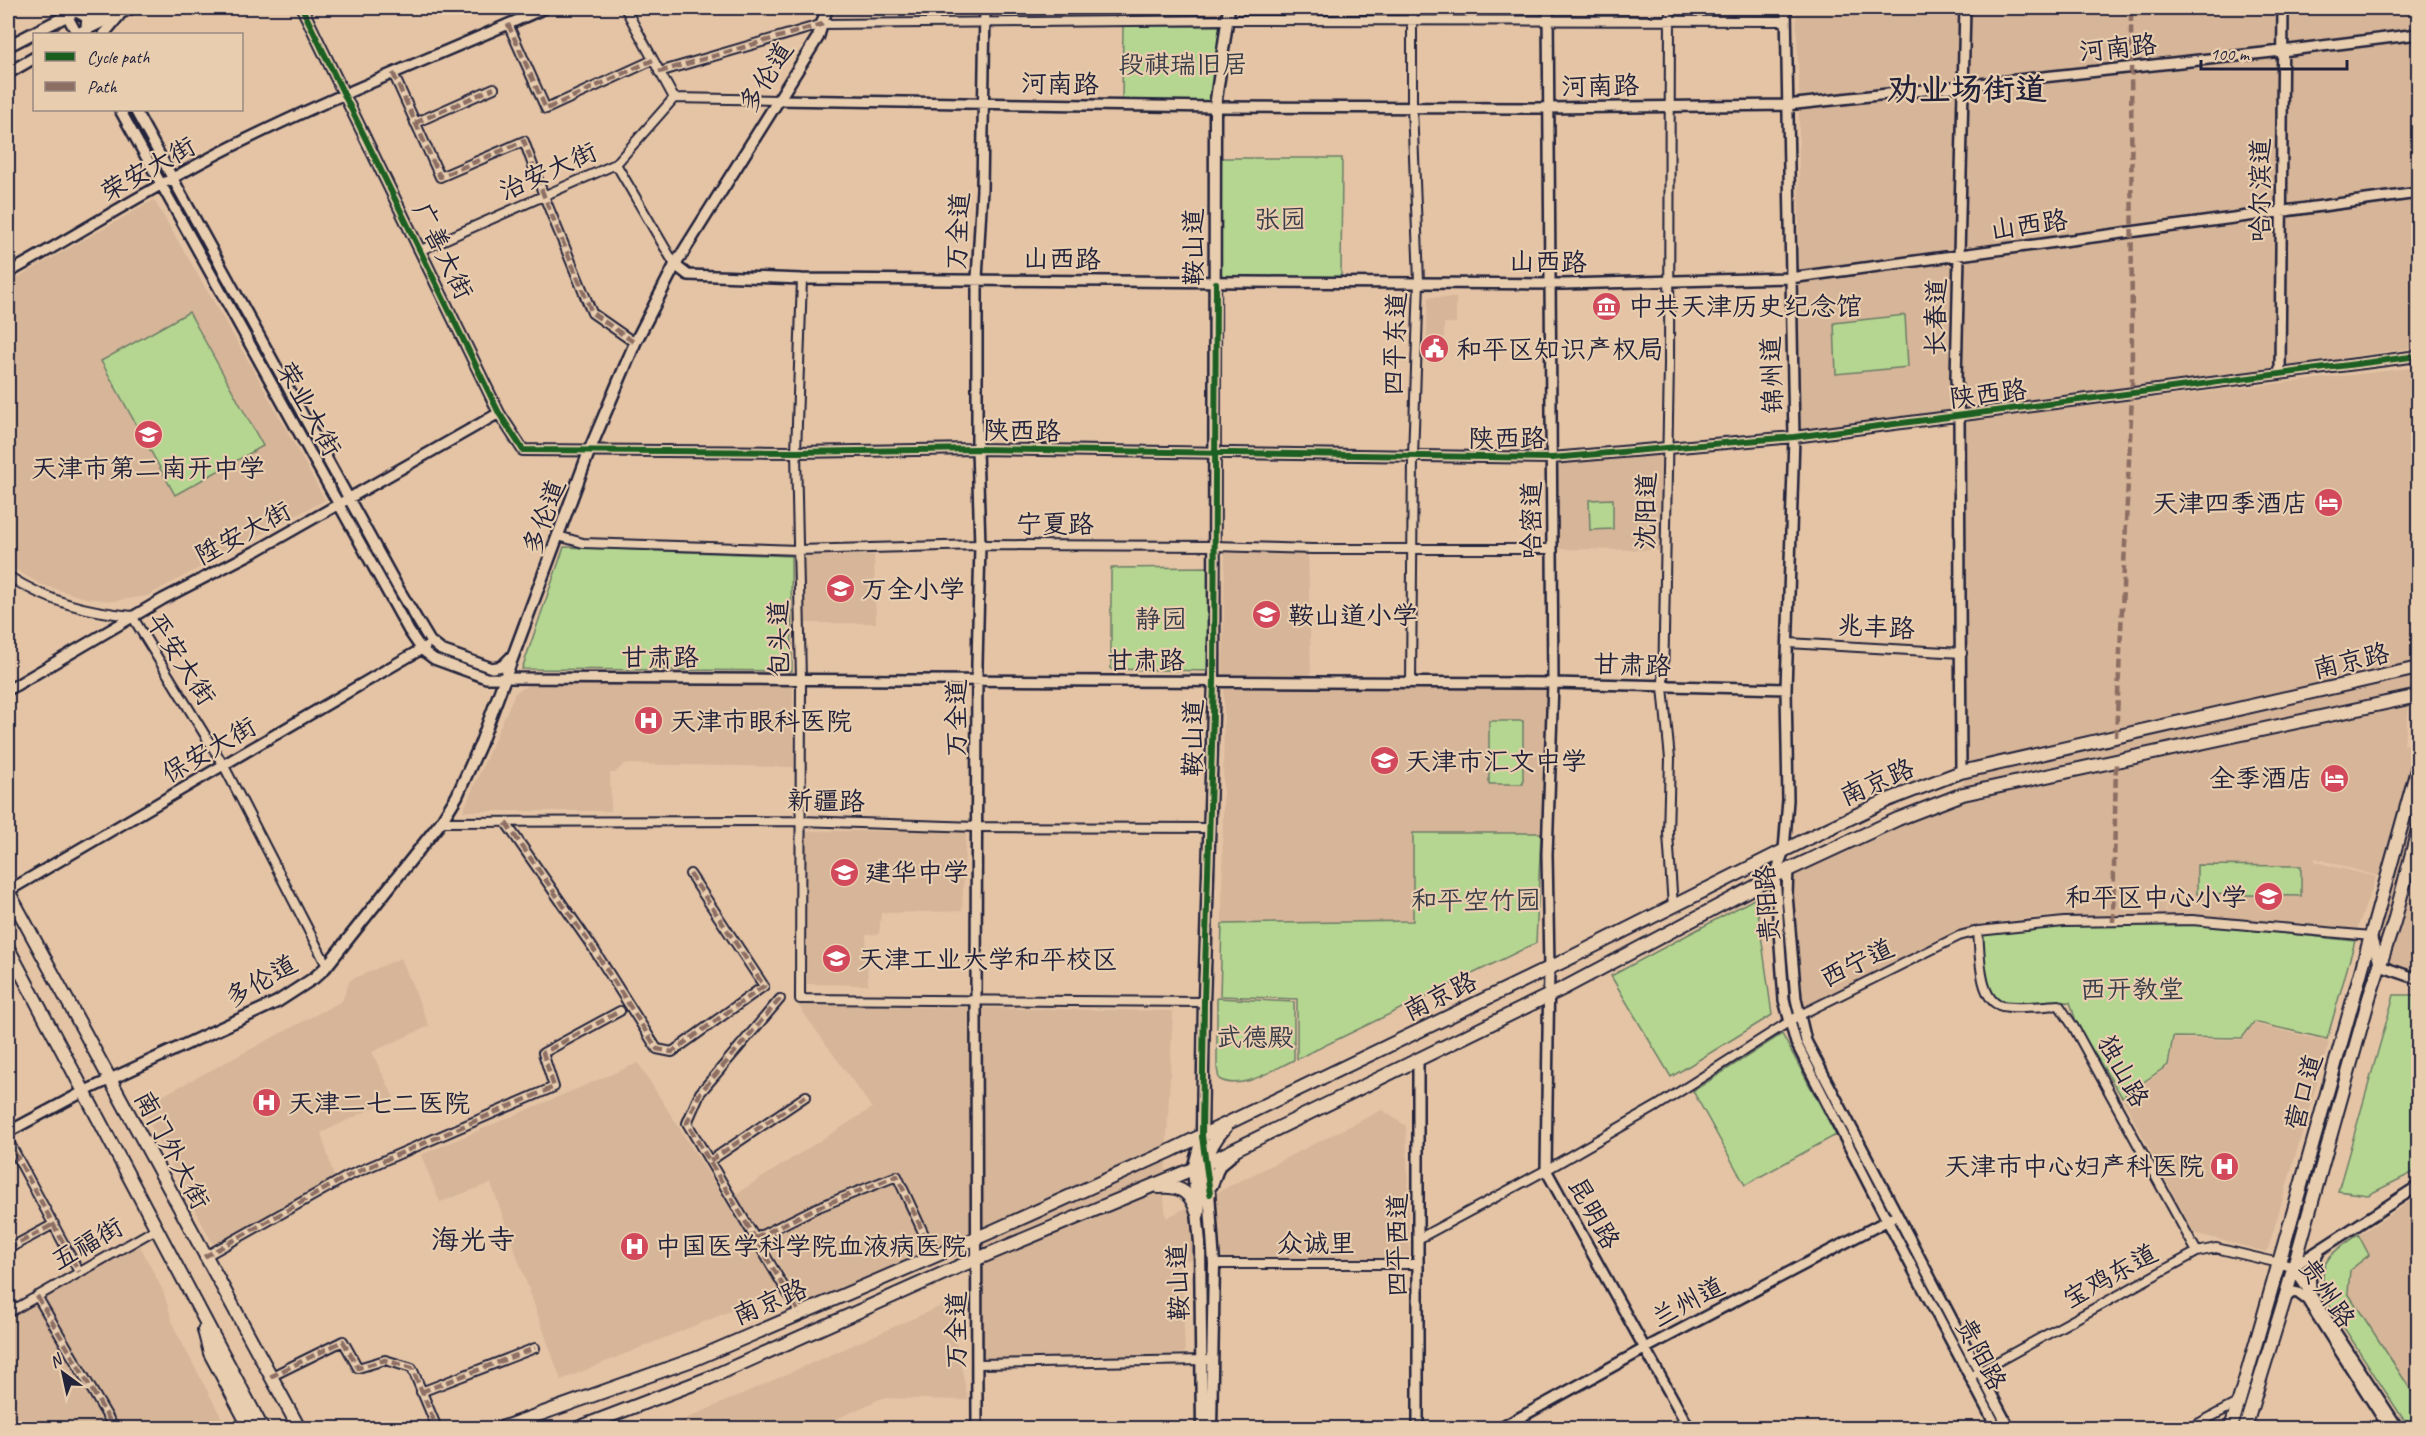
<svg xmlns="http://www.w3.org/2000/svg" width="2426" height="1436" viewBox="0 0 2426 1436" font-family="Caveat,'LXGW WenKai TC',sans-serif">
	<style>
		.built { fill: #d6b598 }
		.green { fill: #b5d690; stroke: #6c7c66; stroke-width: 1.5 }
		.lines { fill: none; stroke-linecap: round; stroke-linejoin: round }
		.minor-casing { stroke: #22223b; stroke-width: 12 }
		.tertiary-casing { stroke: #22223b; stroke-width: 14 }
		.secondary-casing { stroke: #22223b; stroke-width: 15 }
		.primary-casing { stroke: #22223b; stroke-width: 16 }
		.minor { stroke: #e8cdaf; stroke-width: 8 }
		.tertiary { stroke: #e8cdaf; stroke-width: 9 }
		.secondary { stroke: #e8cdaf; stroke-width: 10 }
		.primary { stroke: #e8cdaf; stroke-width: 12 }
		.quiet { stroke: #8d6e63; stroke-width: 4.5; stroke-dasharray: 9 4.5; stroke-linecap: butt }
		.cycleway-casing { stroke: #e8cdaf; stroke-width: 10 }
		.cycleway { stroke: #1b5e20; stroke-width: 6 }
		.labels { text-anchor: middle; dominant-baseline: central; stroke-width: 4.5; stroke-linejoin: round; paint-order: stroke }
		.street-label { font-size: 26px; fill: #22223b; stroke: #e8cdaf }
		.park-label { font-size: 26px; fill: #383d48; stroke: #e8cdaf }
		.poi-label { font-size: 26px; fill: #22223b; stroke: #e8cdaf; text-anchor: start }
		.quarter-label { font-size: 28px; fill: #22223b; stroke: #e8cdaf }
		.district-label { font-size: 32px; font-weight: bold; fill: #22223b; stroke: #e8cdaf }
	</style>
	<rect width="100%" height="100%" fill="#e4c4a5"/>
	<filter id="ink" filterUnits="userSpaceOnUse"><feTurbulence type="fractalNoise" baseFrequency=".0167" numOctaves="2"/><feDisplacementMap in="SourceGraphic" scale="12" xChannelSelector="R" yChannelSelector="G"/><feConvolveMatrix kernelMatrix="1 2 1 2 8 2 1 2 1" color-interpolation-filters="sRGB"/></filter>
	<g filter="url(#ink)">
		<path class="built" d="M 991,8 L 1223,8 L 1223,16 L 991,15 Z
			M 1796,8 L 2418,8 L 2418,347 L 1963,414 L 1798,434 L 1799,84 Z
			M 154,200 L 253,369 L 325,500 L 147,596 L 113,601 L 85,598 L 40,584 L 8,565 L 8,283 Z
			M 1428,297 L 1456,298 L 1456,323 L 1444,323 L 1444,359 L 1426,360 Z
			M 2418,367 L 2418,637 L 2404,745 L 2418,741 L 2418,978 L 2368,961 L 2391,880 L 2315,858 L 2315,862 L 2376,877 L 2357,929 L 2285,922 L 2166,916 L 2166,874 L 2165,917 L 2047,916 L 1980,924 L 1955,932 L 1802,1010 L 1787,986 L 1780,893 L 1785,877 L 1939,806 L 1964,782 L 1963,421 Z
			M 1663,453 L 1661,550 L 1555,549 L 1554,462 Z
			M 1225,550 L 1308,553 L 1311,677 L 1223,677 Z
			M 874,555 L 876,623 L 805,623 L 803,556 Z
			M 528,685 L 793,685 L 794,767 L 624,764 L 615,773 L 610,773 L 611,811 L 463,811 L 515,693 Z
			M 1547,688 L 1541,833 L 1413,833 L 1413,921 L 1222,924 L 1224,689 Z
			M 806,831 L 966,831 L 962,911 L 881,913 L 879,934 L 866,935 L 868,985 L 807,984 Z
			M 401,958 L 429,1026 L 372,1052 L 394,1098 L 321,1133 L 337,1186 L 216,1250 L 141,1107 L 342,1001 L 350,980 Z
			M 798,1005 L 1173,1011 L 1164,1198 L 1166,1218 L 1382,1110 L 1406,1126 L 1410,1262 L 1181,1260 L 1185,1353 L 980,1367 L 981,1231 L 804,1306 L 736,1194 L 872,1108 Z
			M 2254,1024 L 2329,1042 L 2267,1252 L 2194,1233 L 2123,1099 L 2169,1066 L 2174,1039 L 2242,1040 Z
			M 638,1063 L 782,1290 L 561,1380 L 491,1183 L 440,1202 L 421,1155 Z
			M 2418,1196 L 2418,1428 L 2409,1428 L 2326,1300 L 2321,1279 L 2325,1261 L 2336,1250 Z
			M 139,1244 L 163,1291 L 175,1330 L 227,1428 L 8,1428 L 8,1317 Z
			M 948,1303 L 968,1400 L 882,1398 L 817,1428 L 665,1428 Z"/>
		<path class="green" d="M 1123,26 L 1225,26 L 1217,103 L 1122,100 Z
			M 1219,158 L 1342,158 L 1341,279 L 1219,279 Z
			M 189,312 L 263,446 L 175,495 L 101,361 Z
			M 1905,315 L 1908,367 L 1836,374 L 1834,323 Z
			M 1613,499 L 1613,529 L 1590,530 L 1589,500 Z
			M 564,547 L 791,556 L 792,671 L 522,669 Z
			M 1212,567 L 1210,671 L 1111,669 L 1111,568 Z
			M 1489,721 L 1523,721 L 1523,784 L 1489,784 Z
			M 1413,833 L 1541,833 L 1536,943 L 1297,1059 L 1297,999 L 1220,996 L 1222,924 L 1413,921 Z
			M 2197,865 L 2301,866 L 2301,896 L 2197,894 Z
			M 1756,898 L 1772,1015 L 1671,1077 L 1611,976 Z
			M 2191,923 L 2355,941 L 2327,1039 L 2254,1022 L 2242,1038 L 2173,1037 L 2168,1065 L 2122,1097 L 2078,1028 L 2070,1002 L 2000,1003 C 1979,990 1983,956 1981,933 L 2064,925 Z
			M 2394,995 L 2418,995 L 2418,1170 L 2368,1195 L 2338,1191 Z
			M 1217,998 L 1294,1002 L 1294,1060 C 1274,1069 1241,1092 1219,1079 L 1217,1068 Z
			M 1782,1034 L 1836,1135 L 1745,1185 L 1693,1091 Z
			M 2358,1234 L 2369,1255 L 2350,1270 L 2348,1293 L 2418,1401 L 2418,1428 L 2409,1428 L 2326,1300 C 2317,1260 2328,1256 2358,1234 Z"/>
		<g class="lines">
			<defs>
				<path id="minor" d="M 625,8 L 674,98
					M 1670,8 L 1669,364 L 1663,687 L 1670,759 L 1668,834 L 1673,907
					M 508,24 L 546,109 L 653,60
					M 659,72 L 823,24 L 1229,20 L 1786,21
					M 393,73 L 440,177 L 524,141 L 544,196 L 592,313 L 635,343
					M 415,123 L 494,88
					M 616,164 L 675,265
					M 421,250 L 616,164 L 674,98 L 778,100
					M 802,279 L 796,452 L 801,679 L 800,999 L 1204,1002
					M 558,536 L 583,543 L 798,550 L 980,545 L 1215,546 L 1312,549 L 1552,549
					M 8,576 C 49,602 84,611 132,616 L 224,766 L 327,966
					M 1788,643 L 1962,653
					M 1411,682 L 1413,457 L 1419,281 L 1412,107 L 1412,8
					M 441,822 L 801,821 L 976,827 L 1210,828
					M 506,823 L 593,948 L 657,1049 L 672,1052 L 764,986 L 690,874
					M 1978,931 C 1980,950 1978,1001 2002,1006 C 2020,1009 2041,1006 2059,1005 L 2073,1026 L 2197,1252
					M 780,999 L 700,1093 L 687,1123 L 800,1314
					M 8,1140 L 79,1272
					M 710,1161 L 806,1096
					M 756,1238 L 816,1208 L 897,1176 L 934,1256
					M 1418,1239 L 1546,1170 L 1657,1106 L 1798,1016 L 1959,936 L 1978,931 L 2064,922 L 2192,920 L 2371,936
					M 8,1249 L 54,1224
					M 204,1257 L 348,1176 L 554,1087 L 543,1053 L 620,1011
					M 1214,1264 L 1418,1264
					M 37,1296 L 113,1426
					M 8,1313 L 156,1229
					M 977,1364 L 1206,1360
					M 1975,1374 L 2197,1252 L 2216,1248 L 2279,1263
					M 270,1377 L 343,1341 L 358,1368 L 385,1360 L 412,1368 L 437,1428
					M 421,1392 L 535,1348
					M 2190,1428 L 2239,1402"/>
				<path id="tertiary" d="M 63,8 L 77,34
					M 69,8 L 84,16 L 112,15
					M 302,8 L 499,413 L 523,450 L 796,452 L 977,449 L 1552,458 L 1794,437 L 2418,356
					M 1548,8 L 1553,683 L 1547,854 L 1549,968 L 1546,1170 L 1689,1428
					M 1786,8 L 1794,437 L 1786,689 L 1788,800 L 1784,850 L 1775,876 L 1784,1000 L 1796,1043 L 1887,1220 L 1997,1428
					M 104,34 L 119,16
					M 778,100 L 1215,107 L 1547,108 L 1787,105 L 2282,51 L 2418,34
					M 120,110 L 409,631 L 422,650 L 434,659 L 486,678 L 1553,683 L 1786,689
					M 135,110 L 397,586 L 430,641 L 441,650 L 492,668 L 502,666 L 512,656
					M 675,265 L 688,275 L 802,279 L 1564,284 L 1790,278 L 2418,193
					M 8,273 C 82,232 153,186 229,148 C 332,96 440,55 545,8
					M 2280,374 L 2283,8
					M 8,690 L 163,599 L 258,550 L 499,413
					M 1961,772 L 1959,417 L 1956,379 L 1965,8
					M 1788,867 L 1787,895 L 1796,999 L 1806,1041 L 2009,1428
					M 8,891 L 425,647
					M 2371,936 L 2380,966 L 2418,979
					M 1418,1062 L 1418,1428
					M 8,1132 L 83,1092 L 109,1080
					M 2279,1263 L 2293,1267 L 2398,1428
					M 2293,1267 L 2418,1186
					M 2311,1290 L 2310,1269 L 2319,1252
					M 2285,1298 L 2293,1292 L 2298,1293 L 2309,1301
					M 2306,1298 L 2389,1428
					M 977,1428 L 976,1002 L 977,663 L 980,545 L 977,449 L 977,279 L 982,189 L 985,8
					M 1501,1428 L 1644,1349 L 1892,1218"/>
				<path id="secondary" d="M 77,34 L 131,8
					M 86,34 L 87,22 L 97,8
					M 8,46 L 82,8
					M 8,73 L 34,58
					M 109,1080 L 277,1002 L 314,978 L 325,968 L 441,822 L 457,796 L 480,745 L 590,449 L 635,343 L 675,265 L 818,37 L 827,8
					M 1201,1139 L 1193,1169 L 1200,1243 L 1202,1428
					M 1212,1185 L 1219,1166 L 1233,1154
					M 1211,1428 L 1214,1264 L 1207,1163 L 1202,1136 L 1204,1002 L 1214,681 L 1215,107 L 1229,8"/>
				<path id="primary" d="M 8,891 L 299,1428
					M 8,948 L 262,1428
					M 1159,1187 C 1179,1185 1191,1192 1197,1212
					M 1198,1214 C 1201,1184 1202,1150 1225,1128
					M 204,1330 L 210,1353 L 250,1428
					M 501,1428 L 695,1359 L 993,1231 L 1168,1152 L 1566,960 L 1815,835 L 1888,800 L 1961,772 L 2418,668
					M 578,1428 L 709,1378 L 960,1266 L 1207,1163 L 1566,987 L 1775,876 L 1898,819 L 1963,794 L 2418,696
					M 2231,1428 C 2296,1208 2357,987 2418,766
					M 2245,1428 L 2285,1298 L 2369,998 L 2394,922 L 2418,830"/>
			</defs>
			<use href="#minor" class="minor-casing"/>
			<use href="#tertiary" class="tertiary-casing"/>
			<use href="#secondary" class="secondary-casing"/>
			<use href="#primary" class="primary-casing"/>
			<use href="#minor" class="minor"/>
			<use href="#tertiary" class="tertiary"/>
			<use href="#secondary" class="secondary"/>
			<use href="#primary" class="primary"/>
			<path class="quiet" d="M 508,24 L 546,109 L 653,60
				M 659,72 L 823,24
				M 393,73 L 440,177 L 524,141 L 544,196 L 592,313 L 635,343
				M 415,123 L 494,88
				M 2116,737 L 2132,395 L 2131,8
				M 506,823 L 593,948 L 657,1049 L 672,1052 L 764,986 L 690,874
				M 2113,922 L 2116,761
				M 780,999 L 700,1093 L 687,1123 L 800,1314
				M 8,1140 L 79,1272
				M 710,1161 L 806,1096
				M 756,1238 L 816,1208 L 897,1176 L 934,1256
				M 8,1249 L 54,1224
				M 204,1257 L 348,1176 L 554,1087 L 543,1053 L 620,1011
				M 37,1296 L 113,1426
				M 270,1377 L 343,1341 L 358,1368 L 385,1360 L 412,1368 L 437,1428
				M 421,1392 L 535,1348"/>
			<defs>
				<path id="cycleway" d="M 302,8 L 499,413 L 523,450 L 796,452 L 977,449 L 1552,458 L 1794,437 L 2418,356
					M 1210,1194 L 1202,1136 L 1204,1002 L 1214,681 L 1216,283"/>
			</defs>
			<use href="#cycleway" class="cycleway-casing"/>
			<use href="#cycleway" class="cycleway"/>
		</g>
	</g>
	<defs>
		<symbol id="museum-disc" viewBox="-11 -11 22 22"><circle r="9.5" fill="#d1495b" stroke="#e8cdaf"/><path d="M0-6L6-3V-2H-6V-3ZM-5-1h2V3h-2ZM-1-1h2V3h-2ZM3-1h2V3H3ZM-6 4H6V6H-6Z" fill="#fff"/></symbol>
		<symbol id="civic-disc" viewBox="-11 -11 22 22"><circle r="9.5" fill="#d1495b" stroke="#e8cdaf"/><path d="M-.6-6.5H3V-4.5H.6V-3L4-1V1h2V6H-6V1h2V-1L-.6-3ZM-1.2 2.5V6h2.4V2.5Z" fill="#fff"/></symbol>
		<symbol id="school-disc" viewBox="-11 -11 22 22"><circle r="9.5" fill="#d1495b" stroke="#e8cdaf"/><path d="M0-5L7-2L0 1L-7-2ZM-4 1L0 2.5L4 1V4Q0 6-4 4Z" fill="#fff"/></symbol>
		<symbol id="hotel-disc" viewBox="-11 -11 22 22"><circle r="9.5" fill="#d1495b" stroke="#e8cdaf"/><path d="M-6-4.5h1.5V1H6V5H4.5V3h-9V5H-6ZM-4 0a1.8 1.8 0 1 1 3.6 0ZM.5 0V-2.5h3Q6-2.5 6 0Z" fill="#fff"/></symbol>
		<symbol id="hospital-disc" viewBox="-11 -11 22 22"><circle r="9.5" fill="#d1495b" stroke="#e8cdaf"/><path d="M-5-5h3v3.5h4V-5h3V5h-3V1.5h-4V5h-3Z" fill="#fff"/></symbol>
		<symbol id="university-disc" viewBox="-11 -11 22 22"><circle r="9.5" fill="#d1495b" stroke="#e8cdaf"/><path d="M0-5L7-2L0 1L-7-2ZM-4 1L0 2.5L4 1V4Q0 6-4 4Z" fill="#fff"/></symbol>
	</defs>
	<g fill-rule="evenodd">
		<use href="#museum-disc" x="1590" y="290" width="33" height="33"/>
		<use href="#civic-disc" x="1418" y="332" width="33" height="33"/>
		<use href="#school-disc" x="132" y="418" width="33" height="33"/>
		<use href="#hotel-disc" x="2312" y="486" width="33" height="33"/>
		<use href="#school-disc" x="824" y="572" width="33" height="33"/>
		<use href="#school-disc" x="1250" y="598" width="33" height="33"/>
		<use href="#hospital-disc" x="632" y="704" width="33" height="33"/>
		<use href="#school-disc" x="1368" y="744" width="33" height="33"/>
		<use href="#hotel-disc" x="2318" y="762" width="33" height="33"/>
		<use href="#school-disc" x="828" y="856" width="33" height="33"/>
		<use href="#school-disc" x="2252" y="880" width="33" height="33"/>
		<use href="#university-disc" x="820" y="942" width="33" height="33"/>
		<use href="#hospital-disc" x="250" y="1086" width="33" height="33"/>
		<use href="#hospital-disc" x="2208" y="1150" width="33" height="33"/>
		<use href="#hospital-disc" x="618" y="1230" width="33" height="33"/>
	</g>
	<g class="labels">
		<g class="street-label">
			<text transform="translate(2118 48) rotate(-6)">河南路</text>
			<text transform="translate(766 77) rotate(-58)">多伦道</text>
			<text transform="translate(1060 84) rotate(1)">河南路</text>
			<text transform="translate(1600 86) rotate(-1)">河南路</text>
			<text transform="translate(148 169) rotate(-29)">荣安大街</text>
			<text transform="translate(548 171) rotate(-24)">治安大街</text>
			<text transform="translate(2260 190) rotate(-90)">哈尔滨道</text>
			<text transform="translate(2029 225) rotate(-8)">山西路</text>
			<text transform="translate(958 231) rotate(-87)">万全道</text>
			<text transform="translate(1193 247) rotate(-90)">鞍山道</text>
			<text transform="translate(443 251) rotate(64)">广善大街</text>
			<text transform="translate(1062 259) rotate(1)">山西路</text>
			<text transform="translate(1548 262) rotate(1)">山西路</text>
			<text transform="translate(1936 317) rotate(-89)">长春道</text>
			<text transform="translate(1395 344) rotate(-88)">四平东道</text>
			<text transform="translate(1772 375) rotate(-92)">锦州道</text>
			<text transform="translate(1988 394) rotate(-7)">陕西路</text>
			<text transform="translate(309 409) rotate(61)">荣业大街</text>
			<text transform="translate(1022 431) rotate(1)">陕西路</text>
			<text x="1507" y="438">陕西路</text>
			<text transform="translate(1646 511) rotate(-89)">沈阳道</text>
			<text transform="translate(544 517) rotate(-70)">多伦道</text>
			<text transform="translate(1531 520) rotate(-90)">哈密道</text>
			<text x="1055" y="524">宁夏路</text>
			<text transform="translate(243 533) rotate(-28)">陞安大街</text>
			<text transform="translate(1876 627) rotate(3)">兆丰路</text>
			<text transform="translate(779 639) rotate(-91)">包头道</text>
			<text x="660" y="657">甘肃路</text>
			<text transform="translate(181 659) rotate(57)">平安大街</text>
			<text x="1146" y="660">甘肃路</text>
			<text transform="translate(2351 661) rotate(-13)">南京路</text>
			<text transform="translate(1632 665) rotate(2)">甘肃路</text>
			<text transform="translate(956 718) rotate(-90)">万全道</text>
			<text transform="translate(1193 738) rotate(-89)">鞍山道</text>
			<text transform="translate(209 750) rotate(-30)">保安大街</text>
			<text transform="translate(1877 782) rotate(-24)">南京路</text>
			<text transform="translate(826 801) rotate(1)">新疆路</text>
			<text transform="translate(1767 904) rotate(-94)">贵阳路</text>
			<text transform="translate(1857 963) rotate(-26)">西宁道</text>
			<text transform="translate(261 981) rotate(-30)">多伦道</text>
			<text transform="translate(1440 996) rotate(-26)">南京路</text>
			<text transform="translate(2123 1071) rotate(61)">独山路</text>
			<text transform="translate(2304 1092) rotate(-75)">营口道</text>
			<text transform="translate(172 1150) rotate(62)">南门外大街</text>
			<text transform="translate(1594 1213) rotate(61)">昆明路</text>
			<text x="1316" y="1243">众诚里</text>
			<text transform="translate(87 1244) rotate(-30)">五福街</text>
			<text transform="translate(1397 1245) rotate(-90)">四平西道</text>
			<text transform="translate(2110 1276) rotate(-29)">宝鸡东道</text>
			<text transform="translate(1178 1282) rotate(-92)">鞍山道</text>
			<text transform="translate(2327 1293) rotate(56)">贵州路</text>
			<text transform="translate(770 1302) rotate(-23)">南京路</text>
			<text transform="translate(1688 1302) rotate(-28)">兰州道</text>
			<text transform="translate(956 1330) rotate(-90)">万全道</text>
			<text transform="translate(1981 1354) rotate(62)">贵阳路</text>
		</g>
		<g class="park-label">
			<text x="1183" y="64">段祺瑞旧居</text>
			<text x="1280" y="219">张园</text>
			<text x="1161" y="619">静园</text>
			<text x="1476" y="900">和平空竹园</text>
			<text x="2132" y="989">西开教堂</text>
			<text x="1255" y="1037">武德殿</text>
		</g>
		<g class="poi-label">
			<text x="1628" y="306">中共天津历史纪念馆</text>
			<text x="1456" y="349">和平区知识产权局</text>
			<text x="148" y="468" text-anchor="middle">天津市第二南开中学</text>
			<text x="2308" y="503" text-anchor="end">天津四季酒店</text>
			<text x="861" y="589">万全小学</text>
			<text x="1288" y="615">鞍山道小学</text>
			<text x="670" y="721">天津市眼科医院</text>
			<text x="1405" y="761">天津市汇文中学</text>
			<text x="2313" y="778" text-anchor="end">全季酒店</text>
			<text x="865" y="872">建华中学</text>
			<text x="2247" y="897" text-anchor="end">和平区中心小学</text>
			<text x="858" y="959">天津工业大学和平校区</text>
			<text x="288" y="1103">天津二七二医院</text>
			<text x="2204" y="1166" text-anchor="end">天津市中心妇产科医院</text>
			<text x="655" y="1246">中国医学科学院血液病医院</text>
		</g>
		<g class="quarter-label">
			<text x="473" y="1239">海光寺</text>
		</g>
		<g class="district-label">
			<text x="1967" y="89">劝业场街道</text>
		</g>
	</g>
	<rect width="2426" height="1436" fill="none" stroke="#e8cdaf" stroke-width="30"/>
	<rect x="15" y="15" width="2396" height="1406" fill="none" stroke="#22223b" stroke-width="2" filter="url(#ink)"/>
	<rect x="33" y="33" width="210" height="78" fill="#e8cdaf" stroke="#998981" stroke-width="1.5"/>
	<rect x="45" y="52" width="30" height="9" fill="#1b5e20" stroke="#998981" stroke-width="1.5"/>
	<text x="87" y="63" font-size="18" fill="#22223b">Cycle path</text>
	<rect x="45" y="82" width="30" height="9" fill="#8d6e63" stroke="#998981" stroke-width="1.5"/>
	<text x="87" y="93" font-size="18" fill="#22223b">Path</text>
	<g transform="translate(63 1373) rotate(327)" stroke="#e8cdaf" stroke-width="4.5" paint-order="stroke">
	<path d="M0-4.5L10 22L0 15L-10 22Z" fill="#22223b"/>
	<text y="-9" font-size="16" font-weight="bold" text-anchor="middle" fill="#22223b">N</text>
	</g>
	<path d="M2201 60v9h146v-9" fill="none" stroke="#22223b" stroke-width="3"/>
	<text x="2210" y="60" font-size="18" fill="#22223b" stroke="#e8cdaf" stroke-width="4.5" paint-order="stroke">100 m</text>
</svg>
